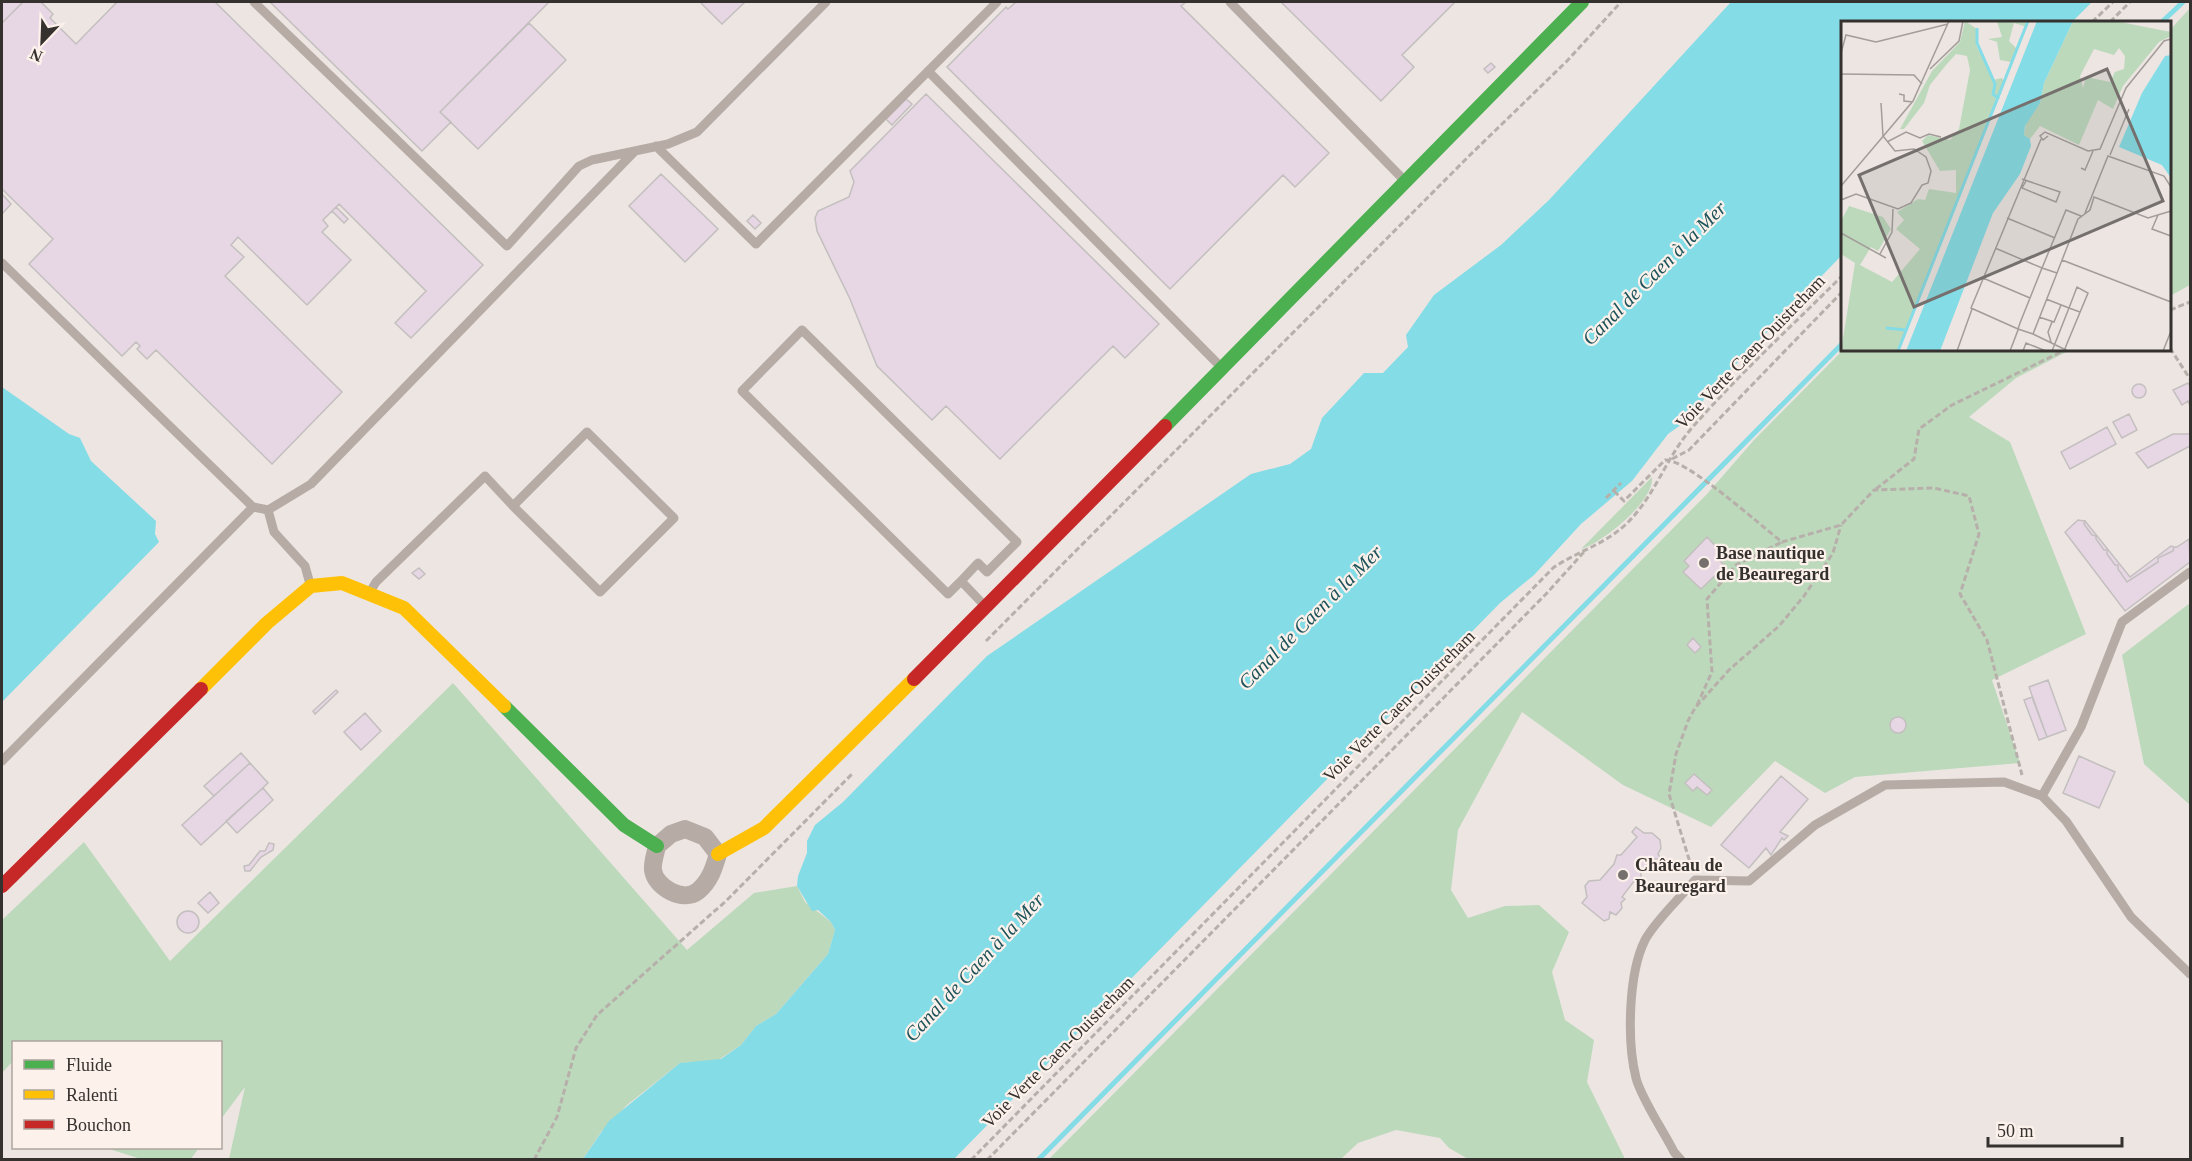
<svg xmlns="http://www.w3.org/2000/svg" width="2192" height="1161" viewBox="0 0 2192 1161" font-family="'Times New Roman',serif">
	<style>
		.green { fill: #bdd9bc }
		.water { fill: #83dce6 }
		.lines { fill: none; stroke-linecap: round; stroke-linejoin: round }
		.stream { stroke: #83dce6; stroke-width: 5 }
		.building { fill: #e7d7e4; stroke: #c3bfbf; stroke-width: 1.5 }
		.path { stroke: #b7afaa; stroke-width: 3; stroke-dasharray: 6 3; stroke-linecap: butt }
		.lane { stroke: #b6aca5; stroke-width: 9 }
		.street { stroke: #b6aca5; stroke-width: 18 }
		.fast { stroke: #4caf50; stroke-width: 14 }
		.slow { stroke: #ffc107; stroke-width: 14 }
		.jam { stroke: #c62828; stroke-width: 14 }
		.poi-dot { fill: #75706d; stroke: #fdf1eb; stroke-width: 2 }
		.labels { text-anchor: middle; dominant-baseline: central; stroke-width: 4.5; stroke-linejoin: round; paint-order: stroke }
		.street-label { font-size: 18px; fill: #35312e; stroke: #fdf1eb }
		.poi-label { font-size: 18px; font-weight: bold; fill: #35312e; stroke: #fdf1eb; text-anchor: start }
		.water-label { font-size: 20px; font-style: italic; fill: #1c535a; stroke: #fdf1eb }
		.inset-river { fill: none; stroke: #83dce6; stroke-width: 3 }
		.inset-road { fill: none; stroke: #a39d9a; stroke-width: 1.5 }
		.view { fill: #75706d; fill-opacity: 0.15; stroke: #75706d; stroke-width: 3 }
		.inset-edge { fill: none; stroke: #35312e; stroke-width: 3 }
	</style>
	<rect width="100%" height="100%" fill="#ece5e2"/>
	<path class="green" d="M 2190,8 L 2190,285 L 2170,296 L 2170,30 Z
		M 1843,350 L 2070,350 L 2016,378 L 1969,417 L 2010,442 L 2086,634 L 1992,680 L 2020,763 L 1855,777 L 1825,793 L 1775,761 L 1711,827 L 1623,785 L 1522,712 L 1458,830 L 1451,890 L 1468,918 L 1505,906 L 1539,905 L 1569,932 L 1552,972 L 1565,1020 L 1594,1040 L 1587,1082 L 1625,1159 L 1468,1159 L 1449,1148 L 1440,1138 L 1396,1130 L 1358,1143 L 1341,1159 L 1048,1160 L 1707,494 L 1754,440 Z
		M 1652,477 C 1655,501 1602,543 1581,549 Z
		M 2190,603 L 2190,805 L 2144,764 L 2122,655 Z
		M 453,683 L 687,950 L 754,893 L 797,886 L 805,902 L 831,922 L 835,930 L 828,954 L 776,1014 L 756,1026 L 741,1045 L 717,1061 L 680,1063 L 627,1105 L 601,1132 L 583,1159 L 229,1159 L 245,1087 L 221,1119 L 220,1042 L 14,1042 L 13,1061 L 2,1073 L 2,920 L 84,842 L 170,961 Z
		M 106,1148 L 199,1148 L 190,1160 L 141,1159 Z"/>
	<path class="water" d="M 1731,2 L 2092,2 L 2072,22 L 1842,22 L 1842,255 L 1709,392 L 1692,417 L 1668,434 L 1632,481 L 1581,524 L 1534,575 L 1500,603 L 954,1159 L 583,1159 L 609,1121 L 680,1063 L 721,1059 L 741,1045 L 756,1026 L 776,1014 L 828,954 L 835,930 L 831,922 L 818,910 L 812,911 L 797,886 L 798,876 L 807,853 L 807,841 L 815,825 L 843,802 L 987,656 L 1251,474 L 1290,464 L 1311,449 L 1322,418 L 1364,373 L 1383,373 L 1408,347 L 1406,335 L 1434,295 L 1501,245 L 1549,200 Z
		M 2,387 L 69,434 L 80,438 L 91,461 L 156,521 L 155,534 L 159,542 L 2,702 Z"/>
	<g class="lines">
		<path class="stream" d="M 2162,22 L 2183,2
			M 1038,1160 L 1842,344"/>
	</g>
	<path class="building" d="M 2,2 L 23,2 L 2,23 Z
		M 23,2 L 41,2 L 53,14 L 50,18 L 76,44 L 117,2 L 215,2 L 483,265 L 411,338 L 395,323 L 426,291 L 339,204 L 323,220 L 328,226 L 322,232 L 351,260 L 307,305 L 238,237 L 231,245 L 244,257 L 225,276 L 342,392 L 272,464 L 156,350 L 147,359 L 137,349 L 140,346 L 136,342 L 122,356 L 29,264 L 53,239 L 2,189 L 2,23 Z
		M 270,2 L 549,2 L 440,112 L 451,122 L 422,151 Z
		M 700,2 L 745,2 L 722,24 Z
		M 1016,2 L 1186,2 L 1181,6 L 1329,153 L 1295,187 L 1283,175 L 1170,289 L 947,67 L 1006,7 L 1008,9 Z
		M 1281,2 L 1455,2 L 1402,55 L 1414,67 L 1381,101 Z
		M 529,23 L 566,60 L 478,149 L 440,112 Z
		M 1491,63 L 1495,67 L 1488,73 L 1484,69 Z
		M 926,94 L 1159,324 L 1125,358 L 1113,346 L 1000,459 L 946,406 L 932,420 L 877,366 L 850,299 L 817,231 L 815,218 L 818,211 L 849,197 L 854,182 L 850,171 Z
		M 906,99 L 912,104 L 892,125 L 886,119 Z
		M 661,174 L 718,229 L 685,262 L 629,206 Z
		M 2,194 L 11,204 L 2,214 Z
		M 336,207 L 348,219 L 344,223 L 332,211 Z
		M 753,215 L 761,223 L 755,229 L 747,221 Z
		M 2188,383 L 2190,386 L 2190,406 L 2188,401 L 2182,405 L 2173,390 Z
		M2132 391a7 7 0 1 1 14 0a7 7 0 1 1-14 0Z
		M 2129,414 L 2137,430 L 2122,438 L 2113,422 Z
		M 2107,427 L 2116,444 L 2070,469 L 2061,452 Z
		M 2173,434 L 2190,434 L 2190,446 L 2148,468 L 2136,453 Z
		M 2078,520 L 2085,521 L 2084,524 L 2092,535 L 2096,536 L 2096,539 L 2104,550 L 2107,550 L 2107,554 L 2115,565 L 2118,565 L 2118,569 L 2127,582 L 2158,562 L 2158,558 L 2173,551 L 2174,547 L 2177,547 L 2189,539 L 2190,562 L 2125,611 L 2065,532 Z
		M 2085,521 L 2130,577 L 2171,546 L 2174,547 L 2173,551 L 2158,558 L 2158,562 L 2127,582 L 2118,569 L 2118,565 L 2115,565 L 2107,554 L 2107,550 L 2104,550 L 2096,539 L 2096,536 L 2092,535 L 2084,524 Z
		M 1707,537 L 1724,555 L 1719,560 L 1725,566 L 1701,589 L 1683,572 L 1689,566 L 1684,561 Z
		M 419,568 L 425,574 L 419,579 L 412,573 Z
		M 1693,638 L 1701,647 L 1695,653 L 1687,645 Z
		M 2048,680 L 2066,730 L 2047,737 L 2029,687 Z
		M 336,690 L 338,692 L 315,714 L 313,711 Z
		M 2032,697 L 2047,737 L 2039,740 L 2024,700 Z
		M 365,713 L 381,731 L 361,750 L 344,732 Z
		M1890 725a8 8 0 1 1 16 0a8 8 0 1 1-16 0Z
		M 241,753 L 250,763 L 214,796 L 204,786 Z
		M 2079,756 L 2115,772 L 2099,808 L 2063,793 Z
		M 250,763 L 268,783 L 201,845 L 182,825 Z
		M 1694,774 L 1712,790 L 1707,795 L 1697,787 L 1693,791 L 1685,783 Z
		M 1781,776 L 1808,799 L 1780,832 L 1788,836 L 1784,840 L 1782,838 L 1771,855 L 1766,848 L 1749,868 L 1721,845 Z
		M 263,788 L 273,800 L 237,833 L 226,821 Z
		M 1636,827 L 1644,833 L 1652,833 L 1660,840 L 1661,848 L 1658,854 L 1661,859 L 1655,859 L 1646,867 L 1641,873 L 1641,877 L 1634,881 L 1622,897 L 1625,899 L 1621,903 L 1622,908 L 1616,915 L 1610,912 L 1609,919 L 1604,921 L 1582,903 L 1587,897 L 1585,886 L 1589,881 L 1600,880 L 1614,864 L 1617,855 L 1621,855 L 1637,837 L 1632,832 Z
		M 269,843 L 274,844 L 273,850 L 261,857 L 250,871 L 245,871 L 244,866 L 249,865 L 260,851 L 265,851 Z
		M 210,892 L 219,903 L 208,913 L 198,903 Z
		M177 922a11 11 0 1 1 22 0a11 11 0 1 1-22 0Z"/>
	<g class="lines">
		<path class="path" d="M 2092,22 L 2113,2
			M 2110,22 L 2130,2
			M 2170,310 L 2190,302
			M 2170,348 L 2190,379
			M 1672,459 L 1689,450 L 1842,292
			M 1876,489 L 1914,459 L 1919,429 L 1952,405 L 2065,350
			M 1614,491 L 1624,501 L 1665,460 C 1687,459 1761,526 1782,542 L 1841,525 L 1874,490 L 1934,488 L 1969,496 L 1979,534 L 1960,594 L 1987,640 L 2022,775
			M 1606,498 L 1621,483
			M 986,641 L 1469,156 L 1567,61 L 1621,2
			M 1697,705 L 1712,672 L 1707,599 L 1736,565 L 1782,542
			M 1692,869 L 1669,794 L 1676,754 L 1688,721 L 1695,708 L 1729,670 L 1779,626 L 1804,596 L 1833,553 L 1841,525
			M 534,1160 L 557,1117 L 576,1048 L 597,1015 L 726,901 L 852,774
			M 971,1160 L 1553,568 C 1576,552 1603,545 1624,526 C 1654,499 1665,459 1691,429 C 1738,375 1792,326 1842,276
			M 987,1160 L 1546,594 L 1584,552"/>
		<path class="lane" d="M 254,2 L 507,246 L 579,166 L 592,160 L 668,144 L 697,132 L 826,2
			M 1230,2 L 1403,179
			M 928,71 L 1220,366
			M 656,146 L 756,244 L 997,2
			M 2,263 L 253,507 L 268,510 L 311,484 L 635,151
			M 587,432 L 674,518 L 600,592 L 513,506 Z
			M 268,510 L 274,532 L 305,566 L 310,584
			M 961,581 L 978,563 L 987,572 L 1017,542 L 802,330 L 742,391 L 948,594 L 961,581 L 985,606
			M 370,592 L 376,582 L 485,476 L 513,506
			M 2,761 L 253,507
			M 2042,796 L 2081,727 L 2122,622 L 2190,572
			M 1681,1160 L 1674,1152 C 1664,1132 1641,1098 1636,1078 C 1627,1042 1628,974 1645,940 C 1655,921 1681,897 1695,880 L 1749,881 L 1815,825 L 1885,785 L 2004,782 L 2042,796 L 2066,821 L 2131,917 L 2190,974"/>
		<path class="street" d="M 685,829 L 705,837 L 718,854 C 714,868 710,881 698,891 C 683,903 655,887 653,870 C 652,863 656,852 657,846 L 671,834 Z"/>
		<path class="fast" d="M 1165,426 L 1582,2
			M 504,706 L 624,825 L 657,846"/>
		<path class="slow" d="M 201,689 L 267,623 L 311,586 L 342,583 L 404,608 L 504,706
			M 718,854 L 764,828 L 914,679"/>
		<path class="jam" d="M 914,679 L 1165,426
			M 2,886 L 201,689"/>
	</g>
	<g class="poi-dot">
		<circle cx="1704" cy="563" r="6"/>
		<circle cx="1623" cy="875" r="6"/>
	</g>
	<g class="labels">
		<g class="street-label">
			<text transform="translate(1750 352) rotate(-46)">Voie Verte Caen-Ouistreham</text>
			<text transform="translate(1399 706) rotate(-45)">Voie Verte Caen-Ouistreham</text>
			<text transform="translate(1058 1052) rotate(-45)">Voie Verte Caen-Ouistreham</text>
		</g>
		<g class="poi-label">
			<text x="1716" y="553">Base nautique<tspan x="1716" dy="21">de Beauregard</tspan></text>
			<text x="1635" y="865">Château de<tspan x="1635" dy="21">Beauregard</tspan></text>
		</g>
		<g class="water-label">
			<text transform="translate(1654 273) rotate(-45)">Canal de Caen à la Mer</text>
			<text transform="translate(1310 617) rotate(-45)">Canal de Caen à la Mer</text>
			<text transform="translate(974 967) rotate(-47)">Canal de Caen à la Mer</text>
		</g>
	</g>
	<g transform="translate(1841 21)">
		<rect width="330" height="330" fill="#ece5e2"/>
		<path d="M 124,0 L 136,8 L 135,24 L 152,59 L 161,57 L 163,61 L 56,330 L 0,330 L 14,242 L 0,233 L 0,200 L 8,185 L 42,196 L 50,208 L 37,230 L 30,226 L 19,244 L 51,261 L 79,228 L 55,208 L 63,199 L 56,191 L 77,178 L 84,179 L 88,168 L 115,172 L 115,149 L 99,150 L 81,120 L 87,114 L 109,119 L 118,108 L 129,49 L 126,35 L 115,33 L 105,44 L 89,64 L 83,82 L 63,108 L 59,108 L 91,50 L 119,21 ZM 156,0 L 189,0 L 186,6 L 173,2 L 168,20 L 176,28 L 170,41 L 159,39 L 156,21 L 147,18 L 161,16 ZM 232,0 L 274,0 L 330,11 L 330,15 L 318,21 L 282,65 L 272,88 L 257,79 L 238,124 L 199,105 L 189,118 L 183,114 L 185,102 L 199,82 L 203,62 ZM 278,27 L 284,35 L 283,48 L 274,51 L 269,61 L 245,56 L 242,67 L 239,55 L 253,28 L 273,34 Z" fill="#bdd9bc" fill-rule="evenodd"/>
		<path d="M 196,0 L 232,0 L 203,62 L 199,82 L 184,105 L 183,114 L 189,118 L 190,125 L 179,153 L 152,192 L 99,330 L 65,330 ZM 330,34 L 330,157 L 321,144 L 278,126 L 301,72 L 324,35 Z" fill="#83dce6"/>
		<path class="inset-river" d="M 136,7 L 136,22 L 154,63 L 152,73 L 158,78M 45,307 L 65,309M 57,330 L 187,0"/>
		<path class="inset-road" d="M 0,32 L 5,14 L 35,21 L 107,3M 89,48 L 118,20 L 122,0M 0,53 L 73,54 L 81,63M 58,73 L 63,74 L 63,80 L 72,81M 207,115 L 202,119 L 199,115 L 204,111 L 247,130 L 259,128 L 285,67 L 323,20 L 330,18M 46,121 L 65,111 L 79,117 L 88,113 L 100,116M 269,134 L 288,88M 240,147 L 244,149 L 252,130M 181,158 L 219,171 L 215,181 L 181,167 L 185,160M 0,165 L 72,80 L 108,0M 0,179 L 15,173 L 57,188 L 70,182 L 81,164 L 87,162 L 90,150 L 85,136 L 73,128 L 54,130 L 42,115 L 40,82M 244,192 L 267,135 L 323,155 L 330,166M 317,194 L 311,208 L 330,215M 166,197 L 214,217M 0,212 L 45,237M 154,227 L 201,247 L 225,189 L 240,195M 39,233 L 51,211 L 52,188M 221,239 L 330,281M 216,252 L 237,198 L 249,189 L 253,176 L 307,197 L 330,190M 142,257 L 189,277M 205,278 L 228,287 L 211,330M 198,296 L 213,301 L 220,284M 192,313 L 227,330M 210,321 L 207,311 L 211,301M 224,328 L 225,325 L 247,272 L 236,266 L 228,287 L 239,291M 116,330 L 131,288M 169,330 L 177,309 L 177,308 L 179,302 L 201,247 L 216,252 L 192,313 L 177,308 L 130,287 L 200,118M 182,330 L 185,322 L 205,330M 322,330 L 330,310"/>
		<path class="view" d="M 266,48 L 322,180 L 73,286 L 18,154 Z"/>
		<rect width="330" height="330" class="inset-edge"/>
	</g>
	<rect width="2192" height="1161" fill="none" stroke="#35312e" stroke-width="6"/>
	<rect x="12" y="1041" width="210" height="108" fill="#fdf1eb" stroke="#ada49f" stroke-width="1.5"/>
	<rect x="24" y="1060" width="30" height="9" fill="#4caf50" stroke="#ada49f" stroke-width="1.5"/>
	<text x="66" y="1071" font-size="18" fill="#35312e">Fluide</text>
	<rect x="24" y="1090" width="30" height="9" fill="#ffc107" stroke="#ada49f" stroke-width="1.5"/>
	<text x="66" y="1101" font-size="18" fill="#35312e">Ralenti</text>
	<rect x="24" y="1120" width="30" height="9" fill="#c62828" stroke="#ada49f" stroke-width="1.5"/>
	<text x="66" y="1131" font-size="18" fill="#35312e">Bouchon</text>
	<g transform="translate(42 42) rotate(203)" stroke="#fdf1eb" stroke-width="4.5" paint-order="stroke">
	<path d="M0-4.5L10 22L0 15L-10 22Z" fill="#35312e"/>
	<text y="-9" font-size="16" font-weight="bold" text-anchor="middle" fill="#35312e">N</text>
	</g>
	<path d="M1988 1137v9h134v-9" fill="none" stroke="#35312e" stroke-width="3"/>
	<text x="1997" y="1137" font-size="18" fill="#35312e" stroke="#fdf1eb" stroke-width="4.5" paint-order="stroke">50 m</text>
</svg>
